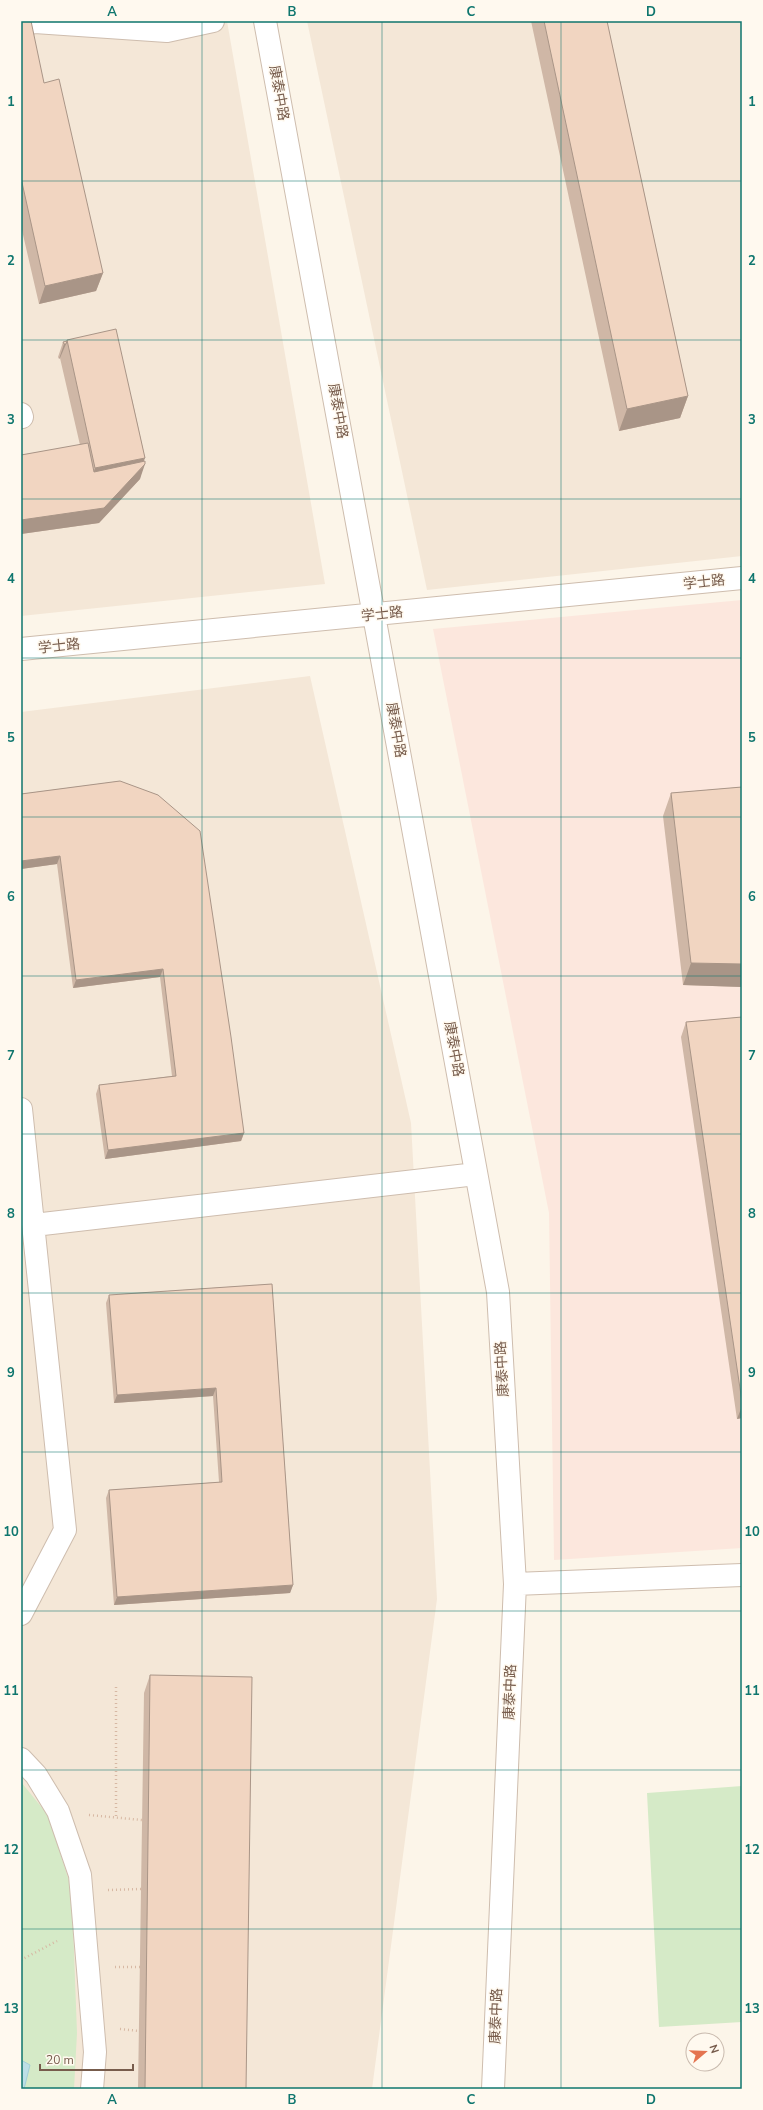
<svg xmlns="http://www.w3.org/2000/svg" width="763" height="2110" viewBox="0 0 763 2110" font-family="'Nunito Sans','Noto Sans SC',sans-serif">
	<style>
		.residential { fill: #f4e7d7 }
		.commercial { fill: #fce7dd }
		.green { fill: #d5eac7 }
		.water { fill: #bddfe6; stroke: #a3cfd8 }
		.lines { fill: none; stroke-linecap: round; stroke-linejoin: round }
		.minor-casing { stroke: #cebdae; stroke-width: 24 }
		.path { stroke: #d7b8a3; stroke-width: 2.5; stroke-dasharray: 1 3; stroke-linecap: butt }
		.minor { stroke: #fff; stroke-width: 22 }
		.wall { fill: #cfb7a6 }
		.shaded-wall { fill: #a99587 }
		.building { fill: #f1d5c1; stroke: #a99587 }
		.grid { fill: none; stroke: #0f766e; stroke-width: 1; stroke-opacity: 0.55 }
		.labels { text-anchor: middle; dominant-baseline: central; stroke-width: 3; stroke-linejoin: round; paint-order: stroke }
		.street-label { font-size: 14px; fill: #775c4c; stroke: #fff9ef }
		.neatline { fill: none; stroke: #0f766e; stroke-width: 1.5 }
		.grid-label { font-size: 13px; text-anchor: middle; font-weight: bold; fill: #0f766e }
	</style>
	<rect width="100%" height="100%" fill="#fcf5e9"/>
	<path class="residential" d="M 21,21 L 227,21 L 325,584 L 21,616 Z
		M 307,21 L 742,21 L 742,556 L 427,590 Z
		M 310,676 L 411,1123 L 437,1599 L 372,2089 L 21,2089 L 21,712 Z"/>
	<path class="commercial" d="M 742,600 L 742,1548 L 554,1560 L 549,1213 L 433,629 Z"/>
	<path class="green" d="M 21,1782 L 48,1815 L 69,1881 L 73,1925 L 77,2033 L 74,2089 L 21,2089 Z
		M 742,1786 L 742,2022 L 659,2027 L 647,1793 Z"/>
	<path class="water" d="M 21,2060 L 30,2065 L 24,2089 L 21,2089 Z"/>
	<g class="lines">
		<defs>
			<path id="minor" d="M 265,21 L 498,1292 L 515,1584 L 493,2089
				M 21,25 L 35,22 L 167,31 L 213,21
				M 21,414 L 22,417
				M 21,649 L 742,578
				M 21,1109 L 65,1530 L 21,1614
				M 34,1225 L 476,1174
				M 515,1584 L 742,1575
				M 21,1759 L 36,1775 L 58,1811 L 80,1875 L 95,2052 L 92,2089"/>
		</defs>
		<use href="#minor" class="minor-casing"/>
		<path class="path" d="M 116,1687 L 116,1817
			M 89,1815 L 142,1820
			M 108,1890 L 141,1889
			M 21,1960 L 57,1941
			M 115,1967 L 140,1967
			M 120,2029 L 139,2031"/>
		<use href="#minor" class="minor"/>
	</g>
	<path class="wall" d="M 21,21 L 44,83 L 103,273 L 96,291 L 39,304 L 21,226 Z
		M 531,21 L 607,21 L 688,396 L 680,418 L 619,431 Z
		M 67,340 L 132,399 L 145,458 L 143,461 L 140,479 L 99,523 L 21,534 L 21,455 L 80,445 L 60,358 L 59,359 L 58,357 L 63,342 L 67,341 Z
		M 120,781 L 244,1133 L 241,1141 L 105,1159 L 96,1094 L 99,1085 L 172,1076 L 160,977 L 73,988 L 57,864 L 21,869 L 21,794 Z
		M 742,787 L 742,987 L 683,985 L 663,816 L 671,793 Z
		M 742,1017 L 742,1418 L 737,1419 L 681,1037 L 686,1022 Z
		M 272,1284 L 293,1585 L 290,1593 L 114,1605 L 106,1498 L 109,1490 L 219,1482 L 213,1396 L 114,1403 L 106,1303 L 109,1295 Z
		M 150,1675 L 246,2089 L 138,2089 L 144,1693 Z"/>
	<path class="shaded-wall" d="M 103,273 L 96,291 L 39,304 L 45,286 Z
		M 64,344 L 66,344 L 60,358 L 59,359 Z
		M 688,396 L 680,418 L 619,431 L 627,409 Z
		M 145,458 L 140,470 L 145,464 L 140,479 L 99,523 L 21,534 L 21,520 L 89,487 L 95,468 Z
		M 60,856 L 57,864 L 21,869 L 21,861 Z
		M 691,963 L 742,964 L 742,987 L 683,985 Z
		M 163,969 L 160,977 L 73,988 L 76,980 Z
		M 244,1133 L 241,1141 L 105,1159 L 108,1150 Z
		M 216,1388 L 213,1396 L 114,1403 L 117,1395 Z
		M 742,1406 L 742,1418 L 737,1419 Z
		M 293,1585 L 290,1593 L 114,1605 L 117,1597 Z"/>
	<path class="building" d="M 21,21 L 31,21 L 44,83 L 59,79 L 103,273 L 45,286 L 21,178 Z
		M 544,21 L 607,21 L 688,396 L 627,409 Z
		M 116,329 L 145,458 L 95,468 L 67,340 Z
		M 67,341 L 66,344 L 64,344 L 63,342 Z
		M 88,443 L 94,472 L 145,461 L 145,464 L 104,508 L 21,520 L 21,455 Z
		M 120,781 L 158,795 L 200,831 L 231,1037 L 244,1133 L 108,1150 L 99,1085 L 176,1076 L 163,969 L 76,980 L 60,856 L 21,861 L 21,794 Z
		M 742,787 L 742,964 L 691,963 L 671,793 Z
		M 742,1017 L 742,1402 L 686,1022 Z
		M 272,1284 L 293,1585 L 117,1597 L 109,1490 L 222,1482 L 216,1388 L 117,1395 L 109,1295 Z
		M 150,1675 L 252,1677 L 246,2089 L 145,2089 Z"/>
	<path class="grid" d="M 202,21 L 202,2089M 382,21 L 382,2089M 561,21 L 561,2089M 21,181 L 742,181M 21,340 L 742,340M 21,499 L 742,499M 21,658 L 742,658M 21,817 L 742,817M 21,976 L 742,976M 21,1134 L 742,1134M 21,1293 L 742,1293M 21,1452 L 742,1452M 21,1611 L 742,1611M 21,1770 L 742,1770M 21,1929 L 742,1929"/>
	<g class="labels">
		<g class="street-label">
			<text transform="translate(279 93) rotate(80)">康泰中路</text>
			<text transform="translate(338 411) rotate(80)">康泰中路</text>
			<text transform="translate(704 582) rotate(-6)">学士路</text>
			<text transform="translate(382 614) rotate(-6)">学士路</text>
			<text transform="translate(59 646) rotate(-6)">学士路</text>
			<text transform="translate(396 730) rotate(80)">康泰中路</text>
			<text transform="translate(454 1049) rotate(80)">康泰中路</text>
			<text transform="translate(502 1369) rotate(-93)">康泰中路</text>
			<text transform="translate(510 1692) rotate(-88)">康泰中路</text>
			<text transform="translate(496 2016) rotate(-88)">康泰中路</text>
		</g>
	</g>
	<rect width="763" height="2110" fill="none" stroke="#fff9ef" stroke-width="44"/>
	<g transform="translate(705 2052) rotate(71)"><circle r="19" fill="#fff9ef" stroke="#c9baae"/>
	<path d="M0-3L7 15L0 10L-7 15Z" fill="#e47450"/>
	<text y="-6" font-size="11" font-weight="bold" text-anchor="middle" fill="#775c4c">N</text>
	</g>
	<path d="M40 2064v6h93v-6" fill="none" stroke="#775c4c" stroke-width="2"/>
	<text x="46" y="2064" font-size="12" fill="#775c4c" stroke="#fff9ef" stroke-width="3" paint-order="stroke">20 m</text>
	<rect x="22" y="22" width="719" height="2066" class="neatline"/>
	<g class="grid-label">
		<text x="112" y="16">A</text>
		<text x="292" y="16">B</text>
		<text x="471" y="16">C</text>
		<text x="651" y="16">D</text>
		<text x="11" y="106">1</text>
		<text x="752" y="106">1</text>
		<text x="11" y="265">2</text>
		<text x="752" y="265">2</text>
		<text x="11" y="424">3</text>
		<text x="752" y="424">3</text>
		<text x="11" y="583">4</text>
		<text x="752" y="583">4</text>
		<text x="11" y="742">5</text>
		<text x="752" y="742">5</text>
		<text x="11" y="901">6</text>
		<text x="752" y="901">6</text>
		<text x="11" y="1060">7</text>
		<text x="752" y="1060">7</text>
		<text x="11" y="1218">8</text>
		<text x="752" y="1218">8</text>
		<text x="11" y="1377">9</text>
		<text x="752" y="1377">9</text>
		<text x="11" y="1536">10</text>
		<text x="752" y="1536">10</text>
		<text x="11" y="1695">11</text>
		<text x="752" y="1695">11</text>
		<text x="11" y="1854">12</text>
		<text x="752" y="1854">12</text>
		<text x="11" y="2013">13</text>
		<text x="752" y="2013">13</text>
		<text x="112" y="2104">A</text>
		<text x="292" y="2104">B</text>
		<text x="471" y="2104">C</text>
		<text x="651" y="2104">D</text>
	</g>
</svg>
